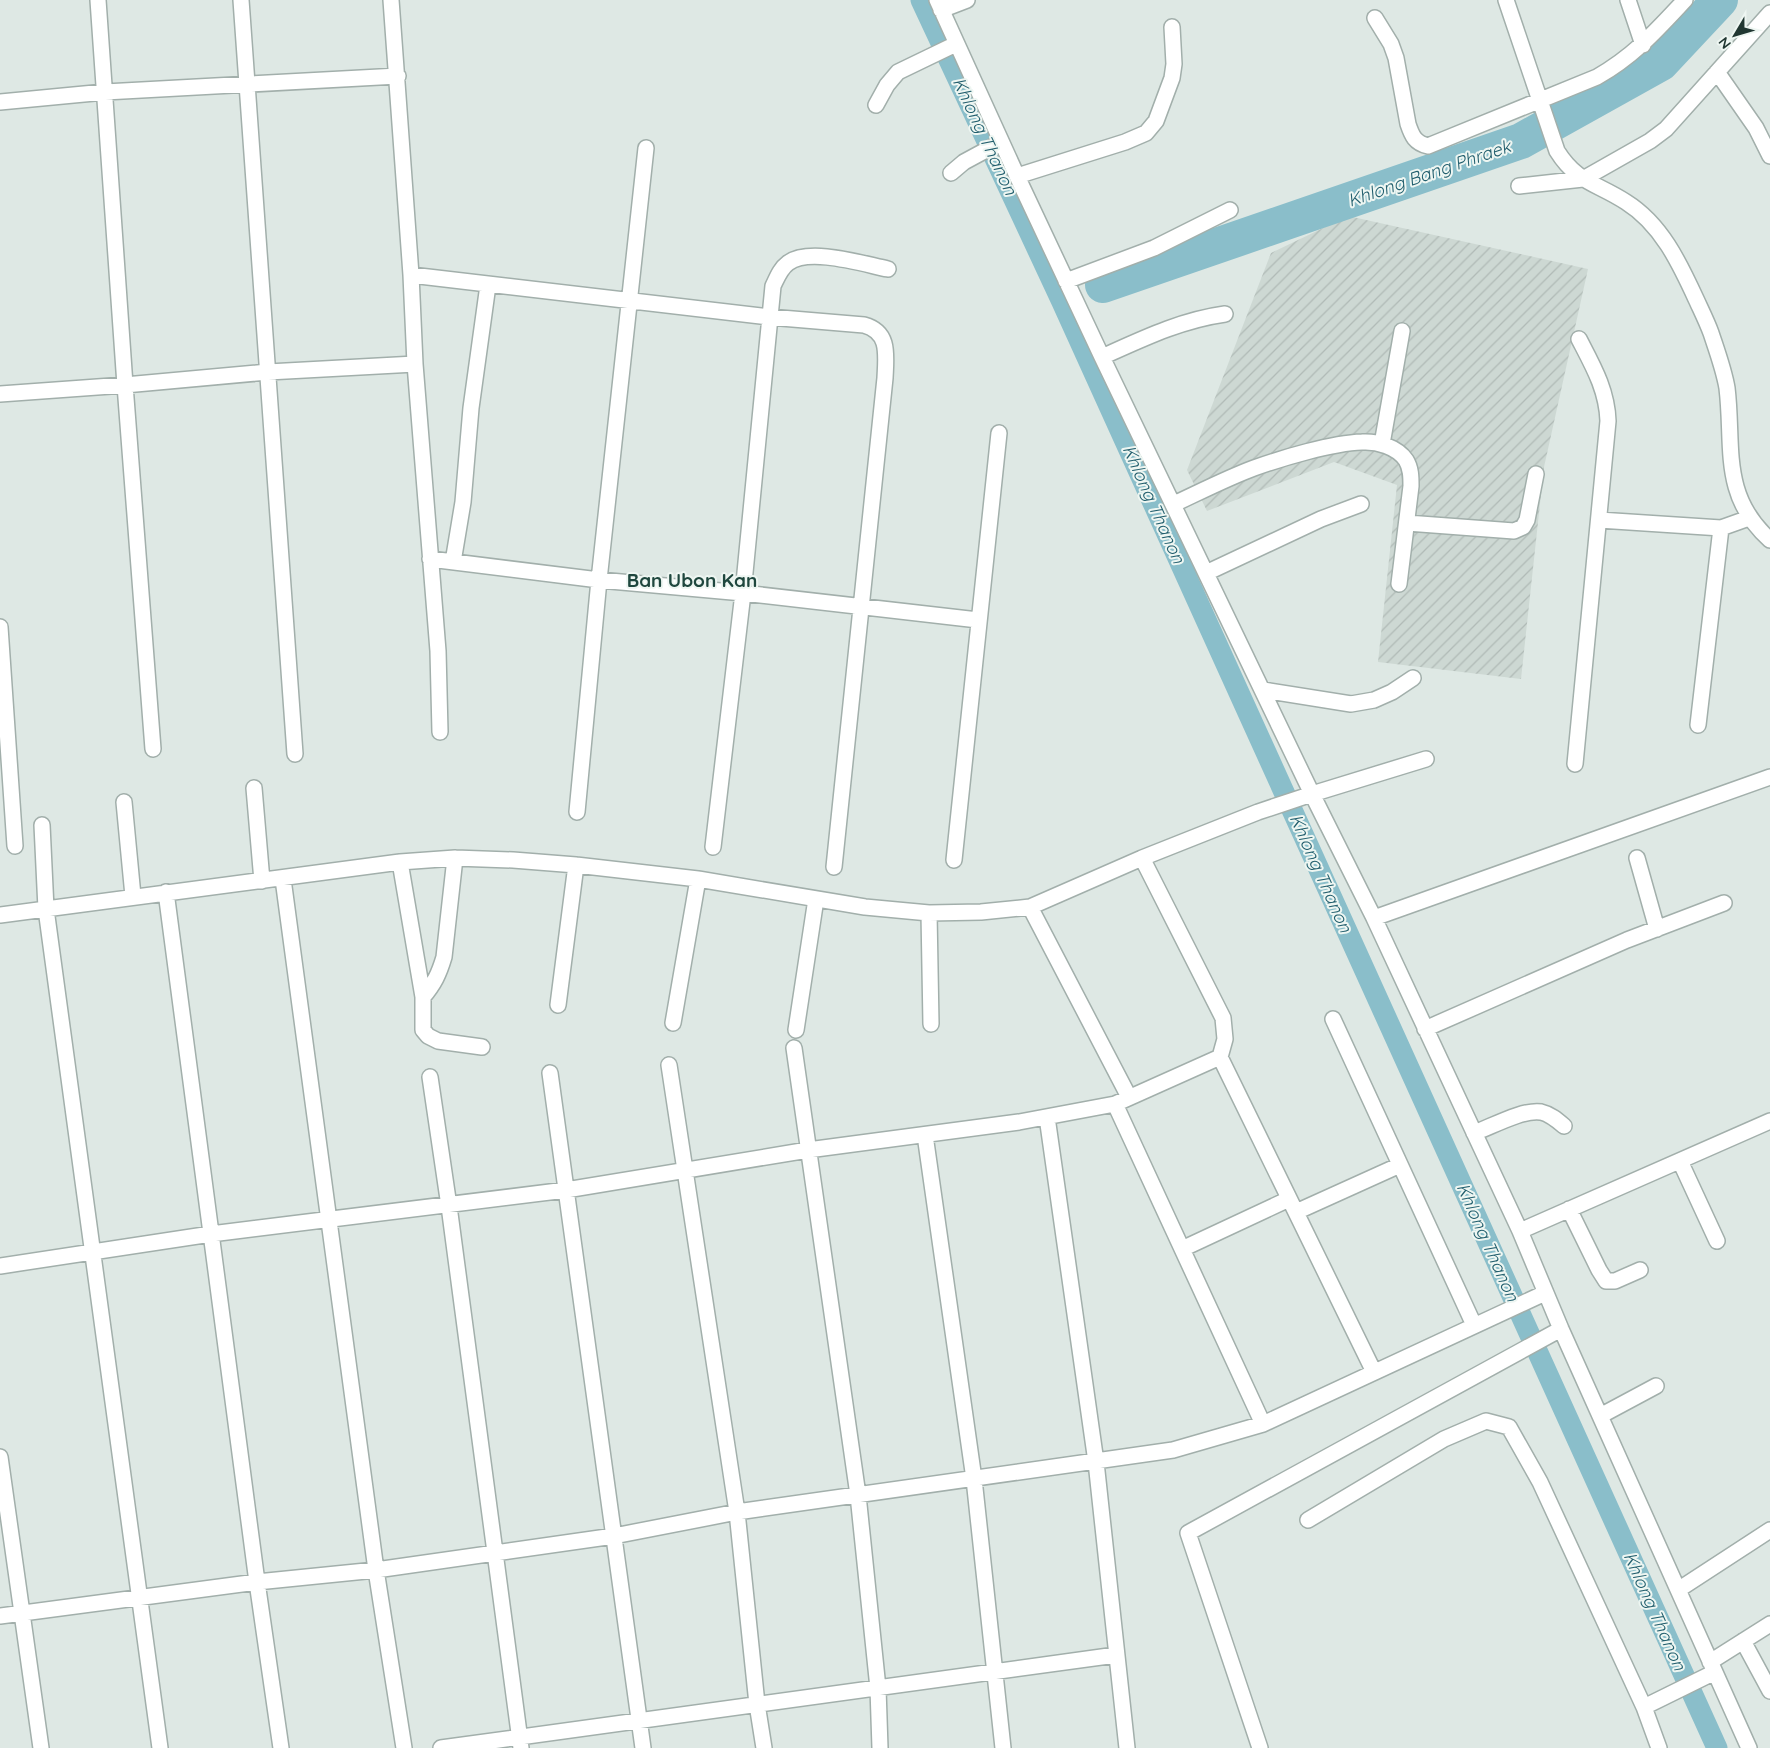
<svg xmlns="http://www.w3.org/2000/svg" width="1770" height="1748" viewBox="0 0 1770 1748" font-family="Quicksand,sans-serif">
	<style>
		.industrial { fill: url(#industrial-furrows) }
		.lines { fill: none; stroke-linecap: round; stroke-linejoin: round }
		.canal { stroke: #8abeca; stroke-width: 21 }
		.river { stroke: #8abeca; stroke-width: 36 }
		.minor-casing { stroke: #a2afab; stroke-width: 18 }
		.minor { stroke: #fff; stroke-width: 15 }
		.labels { text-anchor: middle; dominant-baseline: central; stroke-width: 4; stroke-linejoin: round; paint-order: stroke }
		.water-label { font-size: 18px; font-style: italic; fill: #215e6d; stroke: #eef6f2 }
		.quarter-label { font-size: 19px; font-weight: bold; fill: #1f473e; stroke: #eef6f2 }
	</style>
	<defs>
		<pattern id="industrial-furrows" width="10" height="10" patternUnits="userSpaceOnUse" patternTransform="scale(1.25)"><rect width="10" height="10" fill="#cdd8d3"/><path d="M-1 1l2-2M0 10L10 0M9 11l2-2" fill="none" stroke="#b0bab6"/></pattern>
	</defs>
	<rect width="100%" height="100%" fill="#dee8e4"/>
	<path class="industrial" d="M 1348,216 L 1588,269 L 1544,467 L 1521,679 L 1378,662 L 1397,485 L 1334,462 L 1207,511 L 1187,470 L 1271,253 Z"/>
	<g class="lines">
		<path class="canal" d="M 921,0 L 1062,302 L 1717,1748"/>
		<path class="river" d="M 1103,285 L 1521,141 L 1661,63 L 1720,0"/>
		<defs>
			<path id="minor" d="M 98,0 L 125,385 L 153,749
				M 241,0 L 295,754
				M 391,0 L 411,275 L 415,364 L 438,651 L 440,732
				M 937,0 L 1017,176 L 1102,357 L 1312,794 L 1374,918 L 1520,1231 L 1561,1329 L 1749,1748
				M 1506,0 L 1557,151 C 1577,183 1597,183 1626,202 C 1661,224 1679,262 1696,299 C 1701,310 1707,322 1711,333 C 1717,351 1724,370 1727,388 C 1734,446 1720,495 1770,540
				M 1628,0 L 1643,45
				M 941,10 L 967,0
				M 1375,18 L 1391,44 L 1396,58 L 1408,124 C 1412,136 1415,143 1428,146 L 1597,77 C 1634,56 1656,31 1685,0
				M 1717,72 L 1756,128 L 1770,156
				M 0,102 L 105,92 L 398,76
				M 876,105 L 887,85 L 898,72 L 956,44
				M 951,173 L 964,162 L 1001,142
				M 1017,176 L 1125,142 L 1146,133 L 1156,121 L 1172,78 L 1174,64 L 1172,27
				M 1519,186 L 1583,179 L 1650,141 L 1666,129 L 1770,13
				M 411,275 L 769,317 L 864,325 C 890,332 886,355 885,378 L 834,867
				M 1066,281 L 1154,248 L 1230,210
				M 1102,357 C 1142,339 1181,320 1225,314
				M 0,394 L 125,385 L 268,372 L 415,364
				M 1382,444 L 1402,331
				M 1174,504 C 1200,492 1227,478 1254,468 C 1282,458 1332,443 1362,442 C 1377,441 1397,447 1406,460 C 1411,468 1411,477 1411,486 L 1399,584
				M 1599,520 L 1721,528 L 1749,518
				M 1407,523 L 1514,531 L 1523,527 L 1527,520 L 1536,474
				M 430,559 L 599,580 L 743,593 L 978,620
				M 453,562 L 463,502 L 471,408 L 488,285
				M 1206,573 L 1321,519 L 1361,504
				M 0,627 L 15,846
				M 1263,690 L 1351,704 L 1374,700 L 1392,692 L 1413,678
				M 1698,725 L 1721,528
				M 1575,764 L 1608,421 C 1607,390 1593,366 1579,339
				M 254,788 L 262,881
				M 124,802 L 133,896
				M 577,812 L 599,580 L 646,148
				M 42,825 L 46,909 L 160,1748
				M 713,847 L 743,593 L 773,286 C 777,278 780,269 788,263 C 809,247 863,264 888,269
				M 1142,858 L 1223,1018 L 1225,1039 L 1220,1057 L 1374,1372
				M 1637,858 L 1657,929
				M 954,860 L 999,433
				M 400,862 L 423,997 L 423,1030 L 428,1036 L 438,1041 L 482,1047
				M 283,879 L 376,1570 L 404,1748
				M 166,892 L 257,1582 L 281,1748
				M 1030,907 L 1129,1097
				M 929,913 L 931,1024
				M 0,915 L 400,862 L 455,858 L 513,860 L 576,865 L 698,879 L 865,907 L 929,913 L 981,912 L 1030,907 L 1142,858 L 1258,812 L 1312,794 L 1426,759
				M 1374,918 L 1770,777
				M 423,997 C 434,984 439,974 444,957 L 455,858
				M 558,1005 L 576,865
				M 1333,1019 L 1474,1325
				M 673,1023 L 698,879
				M 1425,1029 L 1627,940 L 1724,903
				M 796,1030 L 816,899
				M 794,1048 L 858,1495 L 878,1688 L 880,1748
				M 669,1065 L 737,1512 L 757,1704 L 764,1748
				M 550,1073 L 643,1748
				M 430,1077 L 449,1206 L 521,1748
				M 1115,1104 L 1263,1424
				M 1047,1117 L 1096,1462 L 1127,1748
				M 1474,1133 C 1491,1127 1523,1109 1541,1112 C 1550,1114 1557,1120 1564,1126
				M 925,1135 L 974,1479 L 1003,1748
				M 1680,1161 L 1717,1241
				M 1569,1209 L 1599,1270 L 1606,1281 L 1615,1281 L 1640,1270
				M 1296,1212 L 1400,1165
				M 1520,1231 L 1770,1121
				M 1182,1249 L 1289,1199
				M 0,1266 L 211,1234 L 566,1190 L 808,1150 L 1019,1122 L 1115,1104 L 1220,1057
				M 1600,1416 L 1656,1386
				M 0,1457 L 41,1748
				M 1308,1520 L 1444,1439 L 1486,1421 L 1509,1427 L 1540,1482 L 1644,1707
				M 1678,1590 L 1770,1530
				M 0,1616 L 257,1582 L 376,1570 L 614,1536 L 737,1512 L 1173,1450 L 1263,1424 L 1545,1293
				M 1743,1641 L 1770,1691
				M 1710,1662 L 1770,1624
				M 441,1748 L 1116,1655
				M 1260,1748 L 1188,1533 L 1561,1329
				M 1659,1748 L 1644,1707 L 1715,1672"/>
		</defs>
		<use href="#minor" class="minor-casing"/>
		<use href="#minor" class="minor"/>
	</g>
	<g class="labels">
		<g class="water-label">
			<text transform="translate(985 136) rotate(65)">Khlong Thanon</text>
			<text transform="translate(1429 173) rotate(-19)">Khlong Bang Phraek</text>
			<text transform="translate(1154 504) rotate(66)">Khlong Thanon</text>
			<text transform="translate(1321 873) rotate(66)">Khlong Thanon</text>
			<text transform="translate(1488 1242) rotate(66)">Khlong Thanon</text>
			<text transform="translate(1655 1611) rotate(66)">Khlong Thanon</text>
		</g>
		<g class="quarter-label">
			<text x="692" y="580">Ban Ubon Kan</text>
		</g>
	</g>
	<g transform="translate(1735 35) rotate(232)" stroke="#eef6f2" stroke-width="4" paint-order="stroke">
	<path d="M0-4L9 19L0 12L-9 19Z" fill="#213732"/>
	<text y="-8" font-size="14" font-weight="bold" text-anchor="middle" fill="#213732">N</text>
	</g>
</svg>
